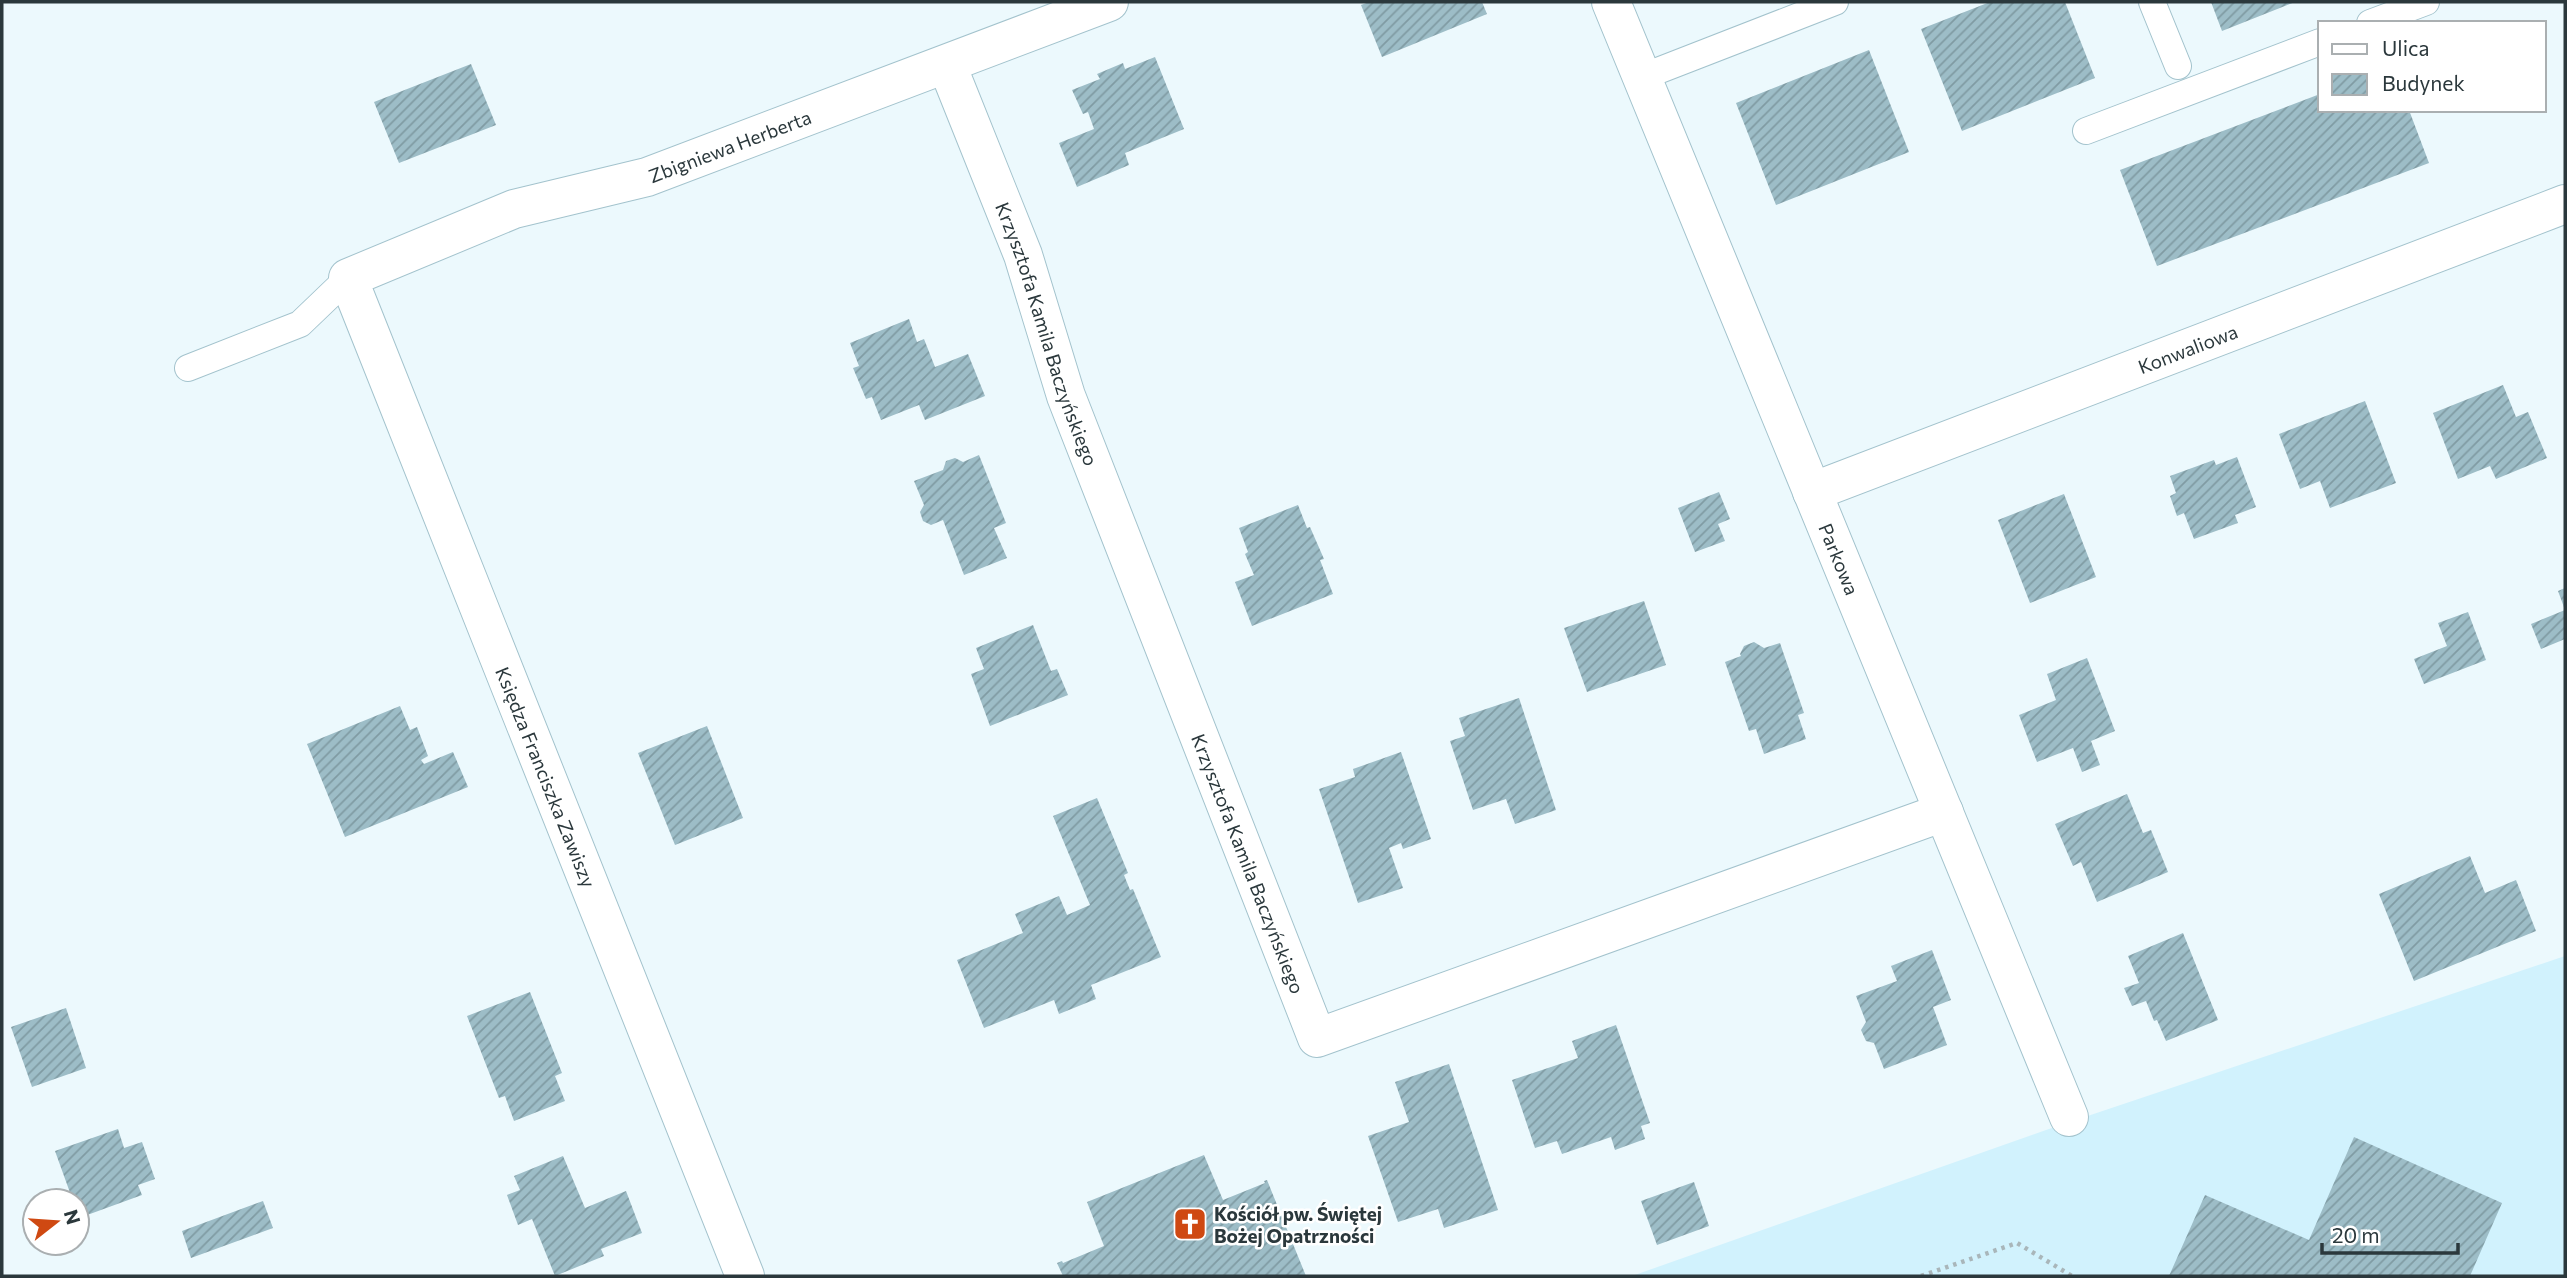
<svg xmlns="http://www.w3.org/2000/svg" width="2567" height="1278" viewBox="0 0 2567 1278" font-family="Commissioner,sans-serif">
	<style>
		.built { fill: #d1f2fd }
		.building { fill: url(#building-hatch) }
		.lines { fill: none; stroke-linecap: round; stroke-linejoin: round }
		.lane-casing { stroke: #a3c3cd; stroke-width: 28 }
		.street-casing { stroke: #a3c3cd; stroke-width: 40 }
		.path { stroke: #a9b6ba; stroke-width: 4.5; stroke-dasharray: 3.5 5; stroke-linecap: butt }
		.lane { stroke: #fff; stroke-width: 26 }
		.street { stroke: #fff; stroke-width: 38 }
		.labels { text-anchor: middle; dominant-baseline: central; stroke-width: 5; stroke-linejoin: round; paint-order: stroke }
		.street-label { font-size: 19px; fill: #2b383c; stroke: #fff }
		.poi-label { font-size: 19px; font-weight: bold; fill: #2b383c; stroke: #fff; text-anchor: start }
	</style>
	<defs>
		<pattern id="building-hatch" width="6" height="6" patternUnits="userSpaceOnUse" patternTransform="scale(1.75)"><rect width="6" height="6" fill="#9dbdc7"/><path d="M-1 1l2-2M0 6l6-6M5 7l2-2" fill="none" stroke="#809ba3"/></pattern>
	</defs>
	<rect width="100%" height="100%" fill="#ecf9fd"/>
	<path class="built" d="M 2565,956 L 2565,1276 L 1632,1276 L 2046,1130 Z"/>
	<path class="building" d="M 1369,2 L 1482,2 L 1487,14 L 1382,57 L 1361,5 Z
		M 1990,2 L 2065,2 L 2095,78 L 1962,131 L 1921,29 Z
		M 2211,2 L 2295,2 L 2222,31 Z
		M 1869,50 L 1909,152 L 1776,205 L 1736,103 Z
		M 1155,57 L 1184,129 L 1125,153 L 1129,165 L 1077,187 L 1059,143 L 1094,129 L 1088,112 L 1083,114 L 1072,90 L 1100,79 L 1097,74 L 1123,63 L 1125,69 Z
		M 471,64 L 496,125 L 399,163 L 374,102 Z
		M 2320,94 L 2320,110 L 2409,110 L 2429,163 L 2157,266 L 2120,170 Z
		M 909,319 L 917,342 L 924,339 L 935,367 L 968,354 L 985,396 L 925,420 L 919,405 L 881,420 L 872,397 L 866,399 L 853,368 L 859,366 L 850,343 Z
		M 2503,385 L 2516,417 L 2528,412 L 2547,458 L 2496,479 L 2490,466 L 2458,479 L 2433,413 Z
		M 2365,401 L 2396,483 L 2330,508 L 2320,481 L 2300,489 L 2279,434 Z
		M 979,455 L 1006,523 L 994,528 L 1007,558 L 964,575 L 943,520 L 931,525 L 923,521 L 920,512 L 924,505 L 914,481 L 943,470 L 946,461 L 955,458 L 963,462 Z
		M 2237,457 L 2256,507 L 2235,515 L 2238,523 L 2194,539 L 2184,513 L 2177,516 L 2170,496 L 2176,493 L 2170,476 L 2214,460 L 2216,465 Z
		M 1719,492 L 1730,519 L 1718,524 L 1725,541 L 1695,552 L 1678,508 Z
		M 2064,494 L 2096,577 L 2030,603 L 1998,520 Z
		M 1298,505 L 1307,528 L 1310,527 L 1324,559 L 1320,560 L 1333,594 L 1252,626 L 1235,582 L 1254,575 L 1245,554 L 1248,552 L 1239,528 Z
		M 2565,588 L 2565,610 L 2558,591 Z
		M 1644,601 L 1666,665 L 1587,692 L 1564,628 Z
		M 2565,610 L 2565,639 L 2541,649 L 2531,624 Z
		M 2468,612 L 2486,660 L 2424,684 L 2414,659 L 2447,646 L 2438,623 Z
		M 1033,625 L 1051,671 L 1057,669 L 1068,695 L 990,726 L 971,674 L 984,669 L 976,648 Z
		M 1754,642 L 1764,648 L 1780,643 L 1804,713 L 1798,715 L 1806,739 L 1764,754 L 1756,729 L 1749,731 L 1725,662 L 1741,656 L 1740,654 L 1744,646 Z
		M 2087,658 L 2115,731 L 2091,741 L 2100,765 L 2082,772 L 2073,748 L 2037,762 L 2019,715 L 2056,700 L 2047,674 Z
		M 1519,698 L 1556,810 L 1515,824 L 1506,799 L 1473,810 L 1450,741 L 1465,736 L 1459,718 Z
		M 400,706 L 410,730 L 417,727 L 428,756 L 421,760 L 424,764 L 453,752 L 468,787 L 345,837 L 307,744 Z
		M 707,726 L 743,818 L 675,845 L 638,753 Z
		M 1401,752 L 1431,839 L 1403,849 L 1401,843 L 1389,848 L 1403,888 L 1358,903 L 1319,789 L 1355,777 L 1353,769 Z
		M 2127,794 L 2143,833 L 2151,830 L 2168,872 L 2097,902 L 2081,862 L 2073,866 L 2055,824 Z
		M 1097,798 L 1128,873 L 1124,875 L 1130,890 L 1133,889 L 1161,957 L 1091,985 L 1096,999 L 1059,1014 L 1054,1000 L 984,1028 L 957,960 L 1023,933 L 1015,914 L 1059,896 L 1067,915 L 1090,905 L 1053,816 Z
		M 2470,856 L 2485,893 L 2516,880 L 2536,931 L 2414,981 L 2379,894 Z
		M 2183,933 L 2218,1020 L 2166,1041 L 2157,1020 L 2154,1021 L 2146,1001 L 2132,1006 L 2124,988 L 2139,983 L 2128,956 Z
		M 1932,950 L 1951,1000 L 1933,1007 L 1947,1045 L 1884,1069 L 1874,1043 L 1866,1041 L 1861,1030 L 1866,1022 L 1856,996 L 1897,981 L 1891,966 Z
		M 530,992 L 562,1073 L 555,1076 L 565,1101 L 514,1121 L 505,1096 L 499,1098 L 467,1016 Z
		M 66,1008 L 86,1068 L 32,1087 L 11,1027 Z
		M 1616,1025 L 1650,1123 L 1641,1126 L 1645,1139 L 1615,1150 L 1611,1137 L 1562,1154 L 1557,1141 L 1535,1148 L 1512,1080 L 1578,1058 L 1572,1041 Z
		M 1449,1064 L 1498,1210 L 1444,1228 L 1438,1209 L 1398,1222 L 1368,1136 L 1409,1122 L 1395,1082 Z
		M 118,1129 L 124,1148 L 142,1142 L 155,1179 L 138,1185 L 142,1195 L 79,1218 L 77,1201 L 73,1201 L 55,1151 Z
		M 2354,1137 L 2502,1203 L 2470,1276 L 2169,1276 L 2205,1195 L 2309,1240 Z
		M 1204,1155 L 1223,1200 L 1265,1183 L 1264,1181 L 1267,1180 L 1306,1276 L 1063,1276 L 1057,1263 L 1062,1261 L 1063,1263 L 1104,1246 L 1087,1202 Z
		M 563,1156 L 585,1208 L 626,1191 L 642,1233 L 601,1249 L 604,1256 L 555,1276 L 532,1219 L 518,1225 L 507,1195 L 520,1190 L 514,1176 Z
		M 1694,1182 L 1709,1226 L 1657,1245 L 1641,1201 Z
		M 263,1201 L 273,1228 L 191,1258 L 182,1231 Z"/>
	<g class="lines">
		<defs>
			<path id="lane" d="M 2152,2 L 2178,66
				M 2370,23 L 2426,2
				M 1642,77 L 1835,2
				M 2086,131 L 2320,42
				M 188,368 L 300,324 L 348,278"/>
			<g id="street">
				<path id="s1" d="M 1611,2 L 2069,1117"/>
				<path id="s2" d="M 947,65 L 1023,255 L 1066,396 L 1317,1038 L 1944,812"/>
				<path id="s3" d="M 1812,492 L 2565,204"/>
				<path id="s4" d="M 745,1276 L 348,278 L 514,209 L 647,177 L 1109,2"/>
			</g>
		</defs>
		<use href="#lane" class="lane-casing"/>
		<use href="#street" class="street-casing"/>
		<path class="path" d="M 1921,1276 L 2017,1243 L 2072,1276"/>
		<use href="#lane" class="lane"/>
		<use href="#street" class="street"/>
	</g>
	<defs>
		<symbol id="church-square" viewBox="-11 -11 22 22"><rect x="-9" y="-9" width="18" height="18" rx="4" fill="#cf4912" stroke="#fff"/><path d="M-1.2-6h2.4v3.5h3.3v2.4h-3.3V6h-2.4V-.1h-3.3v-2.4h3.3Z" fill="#fff"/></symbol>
	</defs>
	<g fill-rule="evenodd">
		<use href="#church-square" x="1171" y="1205" width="38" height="38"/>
	</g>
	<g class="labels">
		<g class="street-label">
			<text stroke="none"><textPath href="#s4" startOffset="1479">Zbigniewa Herberta</textPath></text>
			<text stroke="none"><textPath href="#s2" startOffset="287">Krzysztofa Kamila Baczyńskiego</textPath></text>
			<text stroke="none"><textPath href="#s3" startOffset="402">Konwaliowa</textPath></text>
			<text stroke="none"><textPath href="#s1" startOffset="602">Parkowa</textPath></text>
			<text transform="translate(546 777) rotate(68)">Księdza Franciszka Zawiszy</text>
			<text stroke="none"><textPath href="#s2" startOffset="854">Krzysztofa Kamila Baczyńskiego</textPath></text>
		</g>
		<g class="poi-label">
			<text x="1214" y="1213">Kościół pw. Świętej<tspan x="1214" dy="22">Bożej Opatrzności</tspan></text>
		</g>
	</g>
	<rect width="2567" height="1278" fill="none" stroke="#2b383c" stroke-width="7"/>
	<rect x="2318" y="21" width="228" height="91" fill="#ffffff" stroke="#aaafb1" stroke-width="2"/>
	<rect x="2332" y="44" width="35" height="10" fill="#ffffff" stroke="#aaafb1" stroke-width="2"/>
	<text x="2382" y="56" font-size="21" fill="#2b383c">Ulica</text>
	<rect x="2332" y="74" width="35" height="21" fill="url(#building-hatch)" stroke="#aaafb1" stroke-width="2"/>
	<text x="2382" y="91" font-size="21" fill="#2b383c">Budynek</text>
	<g transform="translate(56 1222) rotate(73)"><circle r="33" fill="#ffffff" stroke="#aaafb1" stroke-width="2"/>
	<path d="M0-5L12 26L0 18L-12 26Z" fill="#cf4912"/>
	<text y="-10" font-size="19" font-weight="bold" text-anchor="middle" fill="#2b383c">N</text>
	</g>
	<path d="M2322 1243v10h136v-10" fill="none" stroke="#2b383c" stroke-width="3.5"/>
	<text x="2332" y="1243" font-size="21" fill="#2b383c" stroke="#ffffff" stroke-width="5" paint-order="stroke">20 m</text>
</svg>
